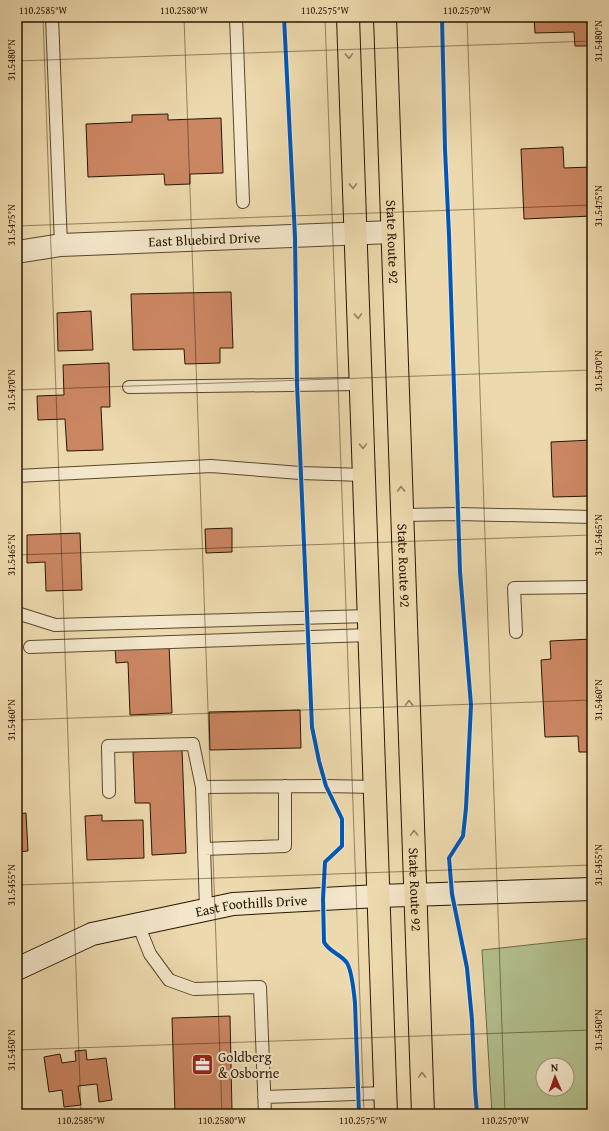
<svg xmlns="http://www.w3.org/2000/svg" width="609" height="1131" viewBox="0 0 609 1131" font-family="'Gentium Book Plus',serif">
	<style>
		.green { fill: #b3c08e; stroke: #6d6c48; fill-rule: evenodd }
		.building { fill: #cb8662; stroke: #271701 }
		.lines { fill: none; stroke-linecap: round; stroke-linejoin: round }
		.lane-casing { stroke: #58482c; stroke-width: 14 }
		.street-casing { stroke: #58482c; stroke-width: 24 }
		.secondary-casing { stroke: #271701; stroke-width: 24 }
		.primary-casing { stroke: #271701; stroke-width: 24 }
		.lane { stroke: #f3e6ca; stroke-width: 12 }
		.street { stroke: #f3e6ca; stroke-width: 22 }
		.secondary { stroke: #f3e6ca; stroke-width: 22 }
		.primary { stroke: #ecd9ad; stroke-width: 22 }
		.cycleway-casing { stroke: #f3e6ca; stroke-width: 6 }
		.cycleway { stroke: #0057b8; stroke-width: 4 }
		.oneway { stroke: #938260 }
		.ticks { fill: none; stroke: #271701; stroke-width: 1; stroke-opacity: 0.45 }
		.labels { text-anchor: middle; dominant-baseline: central; stroke-width: 4; stroke-linejoin: round; paint-order: stroke }
		.street-label { font-size: 14px; fill: #271701; stroke: #f3e6ca }
		.poi-label { font-size: 14px; fill: #271701; stroke: #f3e6ca; text-anchor: start }
		.neatline { fill: none; stroke: #271701; stroke-width: 1.5 }
		.ticks-label { font-size: 10px; text-anchor: middle; fill: #271701 }
	</style>
	<rect width="100%" height="100%" fill="#ecd9ad"/>
	<filter id="stains"><feTurbulence type="fractalNoise" baseFrequency=".005" numOctaves="4"/><feColorMatrix values="0 0 0 0 .2 0 0 0 0 .09 0 0 0 0 .02 0 0 0 .5 -.17"/></filter>
	<radialGradient id="worn" r=".72"><stop offset=".6" stop-color="#630" stop-opacity="0"/><stop offset="1" stop-color="#630" stop-opacity=".3"/></radialGradient>
	<path class="green" d="M 592,938 L 592,1114 L 492,1114 L 482,950 ZM 543,1065 L 567,1065 L 567,1089 L 543,1089 Z"/>
	<path class="building" d="M 534,17 L 592,17 L 592,46 L 575,46 L 574,32 L 535,33 Z
		M 168,114 L 168,120 L 221,118 L 223,173 L 190,174 L 190,184 L 165,185 L 164,174 L 88,177 L 86,124 L 132,122 L 132,115 Z
		M 563,147 L 564,168 L 592,167 L 592,216 L 524,219 L 521,149 Z
		M 231,292 L 233,348 L 220,348 L 220,363 L 185,364 L 184,349 L 133,350 L 131,294 Z
		M 91,311 L 93,350 L 58,351 L 57,313 Z
		M 109,363 L 110,407 L 101,407 L 103,450 L 67,451 L 65,419 L 38,420 L 37,396 L 64,395 L 63,365 Z
		M 592,440 L 592,496 L 553,497 L 551,442 Z
		M 232,528 L 232,552 L 206,553 L 205,529 Z
		M 80,533 L 82,590 L 46,591 L 45,562 L 27,563 L 27,535 Z
		M 592,639 L 592,752 L 579,752 L 578,736 L 545,737 L 541,660 L 551,659 L 550,641 Z
		M 169,645 L 172,713 L 130,715 L 128,662 L 116,663 L 115,647 Z
		M 300,710 L 301,748 L 210,750 L 209,712 Z
		M 182,749 L 186,853 L 152,855 L 150,803 L 135,803 L 133,752 Z
		M 26,813 L 28,851 L 17,852 L 17,814 Z
		M 102,815 L 102,821 L 143,820 L 144,858 L 87,860 L 85,816 Z
		M 230,1016 L 232,1112 L 175,1114 L 172,1018 Z
		M 86,1050 L 87,1060 L 106,1058 L 112,1100 L 99,1102 L 97,1084 L 78,1086 L 81,1105 L 64,1107 L 62,1090 L 49,1092 L 44,1057 L 60,1054 L 62,1063 L 76,1061 L 75,1051 Z"/>
	<g class="lines">
		<defs>
			<path id="lane" d="M 52,17 L 61,245
				M 236,17 L 243,202
				M 129,387 L 360,384
				M 17,476 L 211,466 L 300,473 L 364,475
				M 402,515 L 458,514 L 592,517
				M 17,613 L 55,625 L 369,616
				M 516,632 L 514,588 L 592,587
				M 30,647 L 369,635
				M 109,792 L 108,746 L 193,744 L 202,787
				M 204,849 L 285,846 L 285,786
				M 206,909 L 202,787 L 326,786 L 375,787
				M 138,924 L 150,954 L 169,980 L 194,989 L 260,987 L 265,1114
				M 264,1097 L 385,1093"/>
			<g id="street">
				<path id="s1" d="M 17,252 L 61,245 L 392,232"/>
			</g>
			<g id="secondary">
				<path id="s2" d="M 17,969 L 92,934 L 233,904 L 378,896 L 592,889"/>
			</g>
			<g id="primary">
				<path d="M 348,17 L 386,1114"/>
				<path id="s3" d="M 385,17 L 423,1114"/>
			</g>
		</defs>
		<use href="#lane" class="lane-casing"/>
		<use href="#street" class="street-casing"/>
		<use href="#secondary" class="secondary-casing"/>
		<use href="#primary" class="primary-casing"/>
		<use href="#lane" class="lane"/>
		<use href="#street" class="street"/>
		<use href="#secondary" class="secondary"/>
		<use href="#primary" class="primary"/>
		<defs>
			<path id="cycleway" d="M 284,17 L 295,237 L 297,384 L 312,727 L 319,761 L 326,786 L 342,819 L 342,846 L 325,862 L 323,899 L 324,942 C 329,952 341,954 347,963 C 352,971 354,993 355,1003 L 359,1114
				M 442,17 L 445,149 L 449,235 L 460,572 L 471,705 L 466,808 L 463,836 L 449,858 L 452,894 L 467,968 L 472,1020 L 475,1089 L 477,1114"/>
		</defs>
		<use href="#cycleway" class="cycleway-casing"/>
		<use href="#cycleway" class="cycleway"/>
	</g>
	<defs><path id="oneway-chevron" d="M-2-3.5L2.5 0L-2 3.5" fill="none" stroke-width="1.6" stroke-linecap="round" stroke-linejoin="round"/></defs>
	<g class="oneway">
		<use href="#oneway-chevron" transform="translate(349 56) rotate(88)"/>
		<use href="#oneway-chevron" transform="translate(353 186) rotate(88)"/>
		<use href="#oneway-chevron" transform="translate(358 316) rotate(88)"/>
		<use href="#oneway-chevron" transform="translate(363 446) rotate(88)"/>
		<use href="#oneway-chevron" transform="translate(401 489) rotate(-92)"/>
		<use href="#oneway-chevron" transform="translate(409 703) rotate(-92)"/>
		<use href="#oneway-chevron" transform="translate(414 833) rotate(-92)"/>
		<use href="#oneway-chevron" transform="translate(422 1075) rotate(-92)"/>
	</g>
	<path class="ticks" d="M 43,17 L 81,1114M 184,17 L 222,1114M 325,17 L 364,1114M 467,17 L 505,1114M 17,61 L 592,41M 17,226 L 592,205M 17,390 L 592,370M 17,555 L 592,535M 17,720 L 592,700M 17,885 L 592,865M 17,1050 L 592,1030"/>
	<defs>
		<symbol id="office-square" viewBox="-11 -11 22 22"><rect x="-9" y="-9" width="18" height="18" rx="4" fill="#8f2418" stroke="#f3e6ca"/><path d="M-6-3h4V-5.5h4V-3h4V5H-6ZM-1-4.5V-3h2v-1.5ZM-6 0V1H6V0Z" fill="#fff"/></symbol>
	</defs>
	<g fill-rule="evenodd">
		<use href="#office-square" x="190" y="1052" width="25" height="25"/>
	</g>
	<g class="labels">
		<g class="street-label">
			<text stroke="none"><textPath href="#s1" startOffset="188">East Bluebird Drive</textPath></text>
			<text stroke="none"><textPath href="#s3" startOffset="225">State Route 92</textPath></text>
			<text stroke="none"><textPath href="#s3" startOffset="549">State Route 92</textPath></text>
			<text stroke="none"><textPath href="#s3" startOffset="873">State Route 92</textPath></text>
			<text stroke="none"><textPath href="#s2" startOffset="245">East Foothills Drive</textPath></text>
		</g>
		<g class="poi-label">
			<text x="218" y="1057">Goldberg<tspan x="218" dy="16">&amp; Osborne</tspan></text>
		</g>
	</g>
	<rect width="609" height="1131" fill="none" stroke="#ecd9ad" stroke-width="44"/>
	<g transform="translate(555 1077) rotate(358)"><circle r="19" fill="#f3e6ca" stroke="#a1937a"/>
	<path d="M0-3L7 15L0 10L-7 15Z" fill="#8f2418"/>
	<text y="-6" font-size="11" font-weight="bold" text-anchor="middle" fill="#271701">N</text>
	</g>
	<rect x="22" y="22" width="565" height="1087" class="neatline"/>
	<g class="ticks-label">
		<text x="43" y="14">110.2585°W</text>
		<text x="184" y="14">110.2580°W</text>
		<text x="325" y="14">110.2575°W</text>
		<text x="467" y="14">110.2570°W</text>
		<text transform="translate(598 41) rotate(-90)" y="4">31.5480°N</text>
		<text transform="translate(11 60) rotate(-90)" y="4">31.5480°N</text>
		<text transform="translate(598 206) rotate(-90)" y="4">31.5475°N</text>
		<text transform="translate(11 225) rotate(-90)" y="4">31.5475°N</text>
		<text transform="translate(598 371) rotate(-90)" y="4">31.5470°N</text>
		<text transform="translate(11 390) rotate(-90)" y="4">31.5470°N</text>
		<text transform="translate(598 535) rotate(-90)" y="4">31.5465°N</text>
		<text transform="translate(11 555) rotate(-90)" y="4">31.5465°N</text>
		<text transform="translate(598 700) rotate(-90)" y="4">31.5460°N</text>
		<text transform="translate(11 720) rotate(-90)" y="4">31.5460°N</text>
		<text transform="translate(598 865) rotate(-90)" y="4">31.5455°N</text>
		<text transform="translate(11 885) rotate(-90)" y="4">31.5455°N</text>
		<text transform="translate(598 1030) rotate(-90)" y="4">31.5450°N</text>
		<text transform="translate(11 1050) rotate(-90)" y="4">31.5450°N</text>
		<text x="81" y="1124">110.2585°W</text>
		<text x="222" y="1124">110.2580°W</text>
		<text x="363" y="1124">110.2575°W</text>
		<text x="505" y="1124">110.2570°W</text>
	</g>
	<rect width="100%" height="100%" filter="url(#stains)"/>
	<rect width="100%" height="100%" fill="url(#worn)"/>
</svg>
